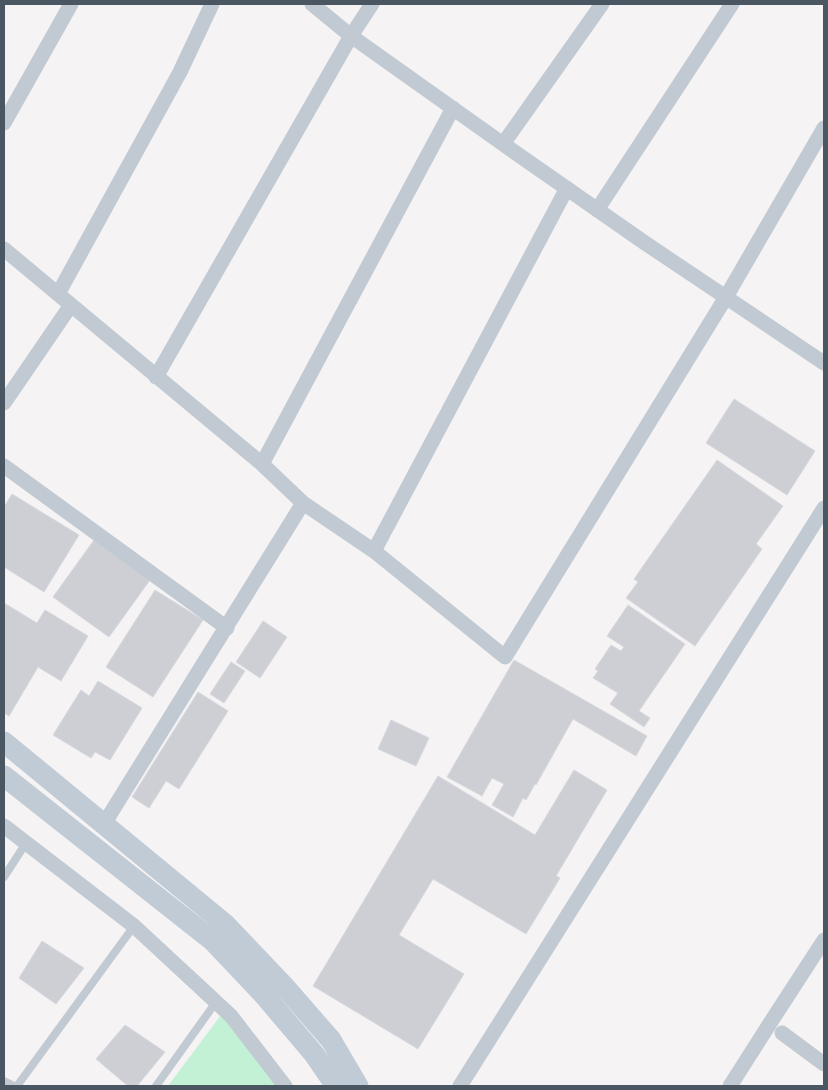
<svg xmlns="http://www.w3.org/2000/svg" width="828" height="1090" viewBox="0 0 828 1090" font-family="Manrope,sans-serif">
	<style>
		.green { fill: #c3f1d5 }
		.building { fill: #cdcfd5; stroke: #d7d9de }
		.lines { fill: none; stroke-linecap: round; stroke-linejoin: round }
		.service { stroke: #c1cad2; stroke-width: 8 }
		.minor { stroke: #c1cad2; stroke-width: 15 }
		.secondary { stroke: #c1cbd6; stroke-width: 21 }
	</style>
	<rect width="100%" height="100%" fill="#f5f3f3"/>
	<path class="green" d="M 221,1015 L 276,1086 L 168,1086 Z"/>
	<path class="building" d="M 734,399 L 815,451 L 787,495 L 706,443 Z
		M 717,460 L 783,506 L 756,544 L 762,549 L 695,646 L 626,598 L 638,582 L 634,579 Z
		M 12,494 L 79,535 L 44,592 L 4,567 L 4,507 Z
		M 94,540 L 150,580 L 109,637 L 53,597 Z
		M 155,590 L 203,620 L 153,697 L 106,667 Z
		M 4,603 L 37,623 L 45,610 L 88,636 L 61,681 L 38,667 L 9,716 L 4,713 Z
		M 628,605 L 685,644 L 639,711 L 650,718 L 644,727 L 610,704 L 618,693 L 593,678 L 598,671 L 595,669 L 611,645 L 621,651 L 624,647 L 607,636 Z
		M 263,621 L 287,637 L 260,678 L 236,662 Z
		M 514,660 L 647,736 L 636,756 L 573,719 L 536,785 L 535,784 L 526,800 L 523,798 L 513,817 L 492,805 L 504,784 L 492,778 L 482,796 L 447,777 Z
		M 231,662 L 245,671 L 224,703 L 210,694 Z
		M 98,681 L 142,708 L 110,760 L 95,752 L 91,758 L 53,735 L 81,690 L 89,696 Z
		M 198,692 L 228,711 L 179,789 L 166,781 L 149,808 L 132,797 Z
		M 391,720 L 429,738 L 416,766 L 378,749 Z
		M 574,770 L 607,790 L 556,876 L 560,878 L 526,934 L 433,879 L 399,935 L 464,974 L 418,1049 L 313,986 L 438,776 L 535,835 Z
		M 42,941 L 84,968 L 56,1004 L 19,978 Z
		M 125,1025 L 165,1052 L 137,1086 L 128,1086 L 96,1059 Z"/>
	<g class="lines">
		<path class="service" d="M 4,877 L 26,843
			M 4,1081 L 14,1086
			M 17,1086 L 134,926
			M 156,1086 L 216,1002"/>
		<path class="minor" d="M 312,4 L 351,36 L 503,144 L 645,243 L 824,363
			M 4,123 L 71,4
			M 503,144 L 602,4
			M 597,210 L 732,4
			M 4,249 L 262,464 L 303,503 L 374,551 L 505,657 L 726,297 L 824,128
			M 58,294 L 180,72 L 212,4
			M 156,377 L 351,36 L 372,4
			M 4,403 L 71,305
			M 262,464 L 453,108
			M 4,466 L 227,628
			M 374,551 L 567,188
			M 104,824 L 303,503
			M 4,826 L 134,926 L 216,1002 L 231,1016 L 285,1086
			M 782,1033 L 824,1064
			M 460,1086 L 824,508
			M 730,1086 L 774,1017 L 824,940"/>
		<path class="secondary" d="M 4,742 L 225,924 L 284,986 L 331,1040 L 358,1086
			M 4,776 L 213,941 L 264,995 L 314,1054 L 336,1086"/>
	</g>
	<rect width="828" height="1090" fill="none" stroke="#4a5661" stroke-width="10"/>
</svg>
